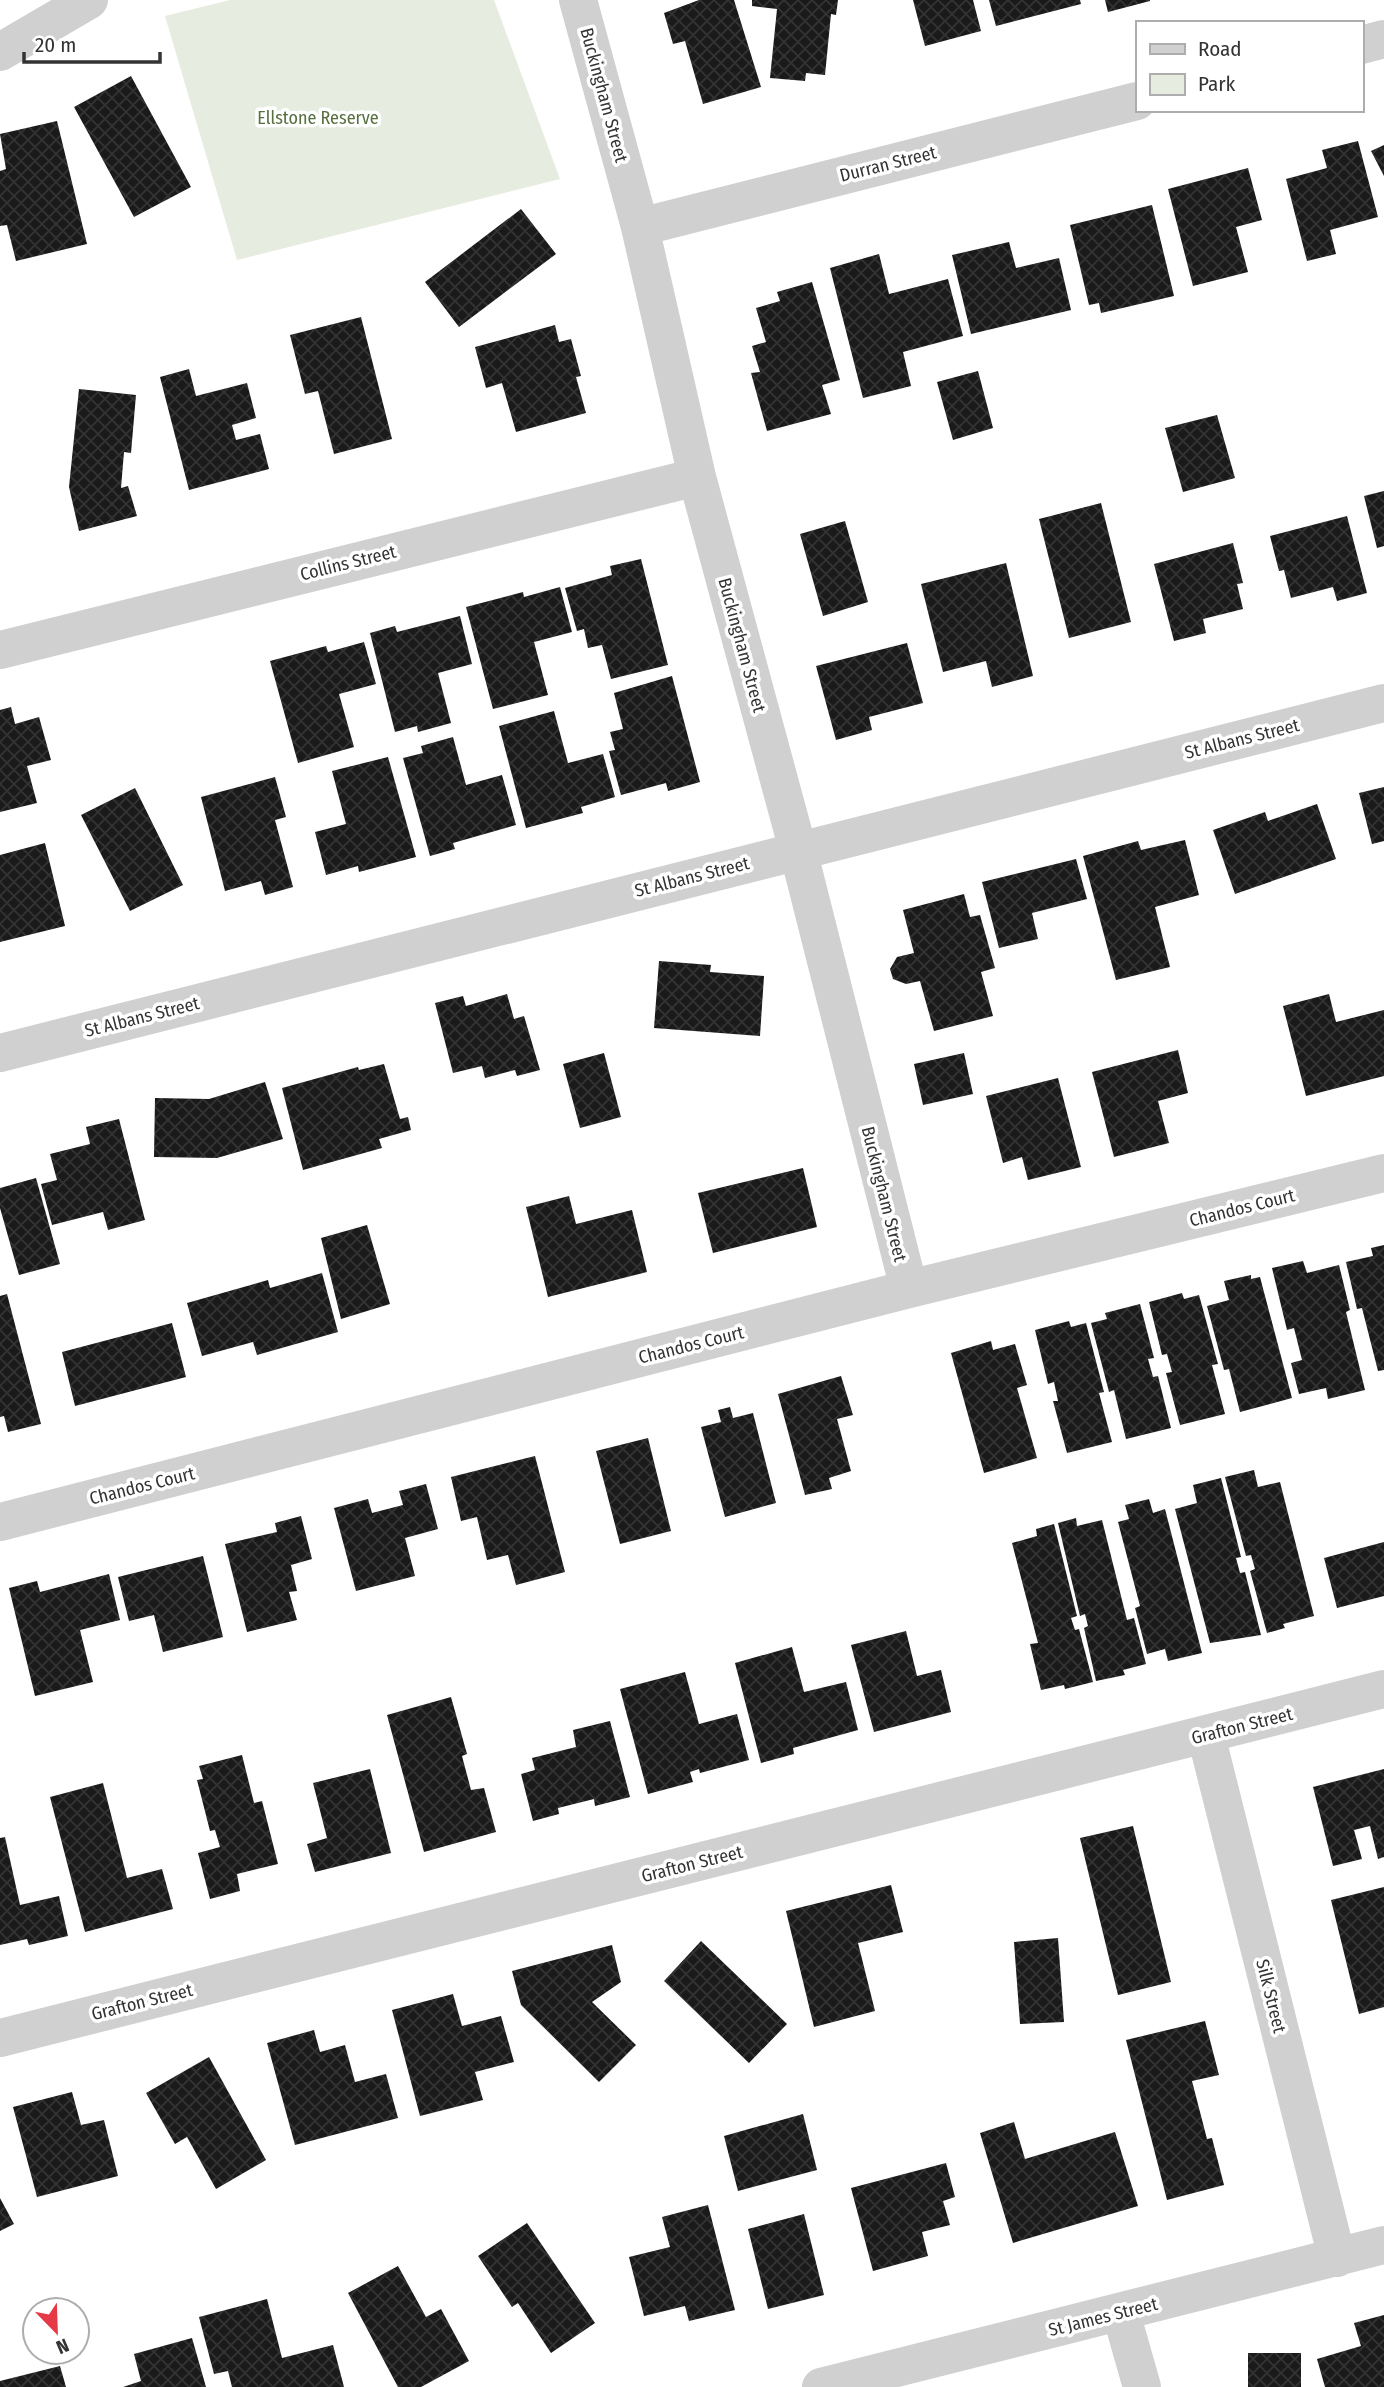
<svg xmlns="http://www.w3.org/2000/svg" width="1384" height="2387" viewBox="0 0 1384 2387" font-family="'Fira Sans Condensed',sans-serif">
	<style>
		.green { fill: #e6ecdf }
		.building { fill: url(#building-cross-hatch) }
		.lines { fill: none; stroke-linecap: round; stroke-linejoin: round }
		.minor { stroke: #d0d0d0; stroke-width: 38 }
		.labels { text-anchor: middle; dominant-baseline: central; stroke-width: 7; stroke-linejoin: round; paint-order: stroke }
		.street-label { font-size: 18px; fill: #333; stroke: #fff }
		.park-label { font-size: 18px; fill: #56703f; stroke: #fff }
	</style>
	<defs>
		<pattern id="building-cross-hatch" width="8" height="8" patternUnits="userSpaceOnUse" patternTransform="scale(1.75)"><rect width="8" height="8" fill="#1a1a1a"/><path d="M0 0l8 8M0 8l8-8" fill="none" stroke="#333"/></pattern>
	</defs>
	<rect width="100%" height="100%" fill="#fff"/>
	<path class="green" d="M 230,0 L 494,0 L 560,179 L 237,260 L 165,16 Z"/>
	<path class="building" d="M 699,0 L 734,0 L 761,87 L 703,104 L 685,41 L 673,44 L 664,13 Z
		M 752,0 L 838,0 L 836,15 L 831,14 L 825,75 L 806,73 L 805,81 L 770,78 L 777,9 L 752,6 Z
		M 913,0 L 973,0 L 981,31 L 925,46 Z
		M 989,0 L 1080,0 L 1081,4 L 996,26 Z
		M 1105,0 L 1150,0 L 1150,1 L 1108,12 Z
		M 131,76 L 191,187 L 134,217 L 74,107 Z
		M 57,121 L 87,244 L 16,261 L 7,225 L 0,226 L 0,171 L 6,169 L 0,134 Z
		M 1358,141 L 1378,217 L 1330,230 L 1336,254 L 1307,261 L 1286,179 L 1327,168 L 1322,150 Z
		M 1384,145 L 1384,176 L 1371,151 Z
		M 1248,168 L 1262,220 L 1236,227 L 1248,272 L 1193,286 L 1168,189 Z
		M 1152,205 L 1174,296 L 1101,313 L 1099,303 L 1089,305 L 1070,225 Z
		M 521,209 L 556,254 L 459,327 L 425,282 Z
		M 1009,242 L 1016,268 L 1059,258 L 1071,310 L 971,334 L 952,255 Z
		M 879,254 L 889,294 L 948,279 L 963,336 L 903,352 L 911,386 L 863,398 L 830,268 Z
		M 812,282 L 840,380 L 822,385 L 831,414 L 767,431 L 751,373 L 760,372 L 752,346 L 766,342 L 756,308 L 780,301 L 777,292 Z
		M 361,317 L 392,439 L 334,454 L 318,391 L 305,394 L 290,335 Z
		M 555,325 L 559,342 L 571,339 L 581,376 L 576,377 L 586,413 L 516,432 L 502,383 L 486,388 L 475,347 Z
		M 189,369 L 196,396 L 247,383 L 256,418 L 232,425 L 236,440 L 260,434 L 269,469 L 189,490 L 160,377 Z
		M 978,371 L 993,428 L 953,440 L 937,382 Z
		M 79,389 L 136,395 L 131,453 L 124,452 L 121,488 L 128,486 L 137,516 L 79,531 L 69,487 Z
		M 1217,415 L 1235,478 L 1183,492 L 1165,428 Z
		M 1384,491 L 1384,546 L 1377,548 L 1364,496 Z
		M 1101,503 L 1131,622 L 1069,638 L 1039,519 Z
		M 1347,516 L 1367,593 L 1337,601 L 1333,587 L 1291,598 L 1284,570 L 1279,571 L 1270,536 Z
		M 845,521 L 868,602 L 823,616 L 800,534 Z
		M 1233,543 L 1243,583 L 1237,584 L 1243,609 L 1203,619 L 1206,633 L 1174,641 L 1154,564 Z
		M 641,559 L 668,665 L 611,679 L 602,645 L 588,648 L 584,629 L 577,631 L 565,588 L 612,575 L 610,566 Z
		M 1006,563 L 1033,676 L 992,687 L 986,661 L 943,672 L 921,584 Z
		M 560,587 L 572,632 L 534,642 L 548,695 L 493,709 L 466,607 L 523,592 L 524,597 Z
		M 460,616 L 472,664 L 438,673 L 451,723 L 418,732 L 417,726 L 395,732 L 370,633 L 395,626 L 397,632 Z
		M 364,642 L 376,684 L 339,694 L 354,747 L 298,763 L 270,661 L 326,646 L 328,652 Z
		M 907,643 L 923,703 L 869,717 L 872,730 L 836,740 L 816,666 Z
		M 672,676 L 700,782 L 668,791 L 666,783 L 621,795 L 609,751 L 615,750 L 610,732 L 623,729 L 614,693 Z
		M 11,707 L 15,724 L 39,717 L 51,760 L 27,766 L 37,803 L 0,812 L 0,710 Z
		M 554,711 L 568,763 L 603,754 L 615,797 L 581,807 L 583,813 L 526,828 L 499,726 Z
		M 453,737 L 466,785 L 502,775 L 516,825 L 453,843 L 455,849 L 430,856 L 403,758 L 423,753 L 421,746 Z
		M 388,757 L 416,857 L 359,872 L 358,866 L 326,875 L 315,832 L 346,824 L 332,771 Z
		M 275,777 L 286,817 L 275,820 L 293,887 L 265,895 L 261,881 L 225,891 L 201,797 Z
		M 1384,787 L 1384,841 L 1372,844 L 1359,793 Z
		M 135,788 L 183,885 L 130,911 L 81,815 Z
		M 1317,804 L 1336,859 L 1235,894 L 1213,830 L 1265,812 L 1268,821 Z
		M 1185,840 L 1199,895 L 1155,907 L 1170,967 L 1116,980 L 1083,856 L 1138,841 L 1141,850 Z
		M 45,843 L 65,926 L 0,942 L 0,855 Z
		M 1076,859 L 1087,899 L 1032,913 L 1038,939 L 999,948 L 982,882 Z
		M 964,894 L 970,917 L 980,915 L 995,968 L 981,972 L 993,1016 L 934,1031 L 920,981 L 906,984 L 893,979 L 890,969 L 897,957 L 914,953 L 903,910 Z
		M 659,961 L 711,965 L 710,972 L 764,976 L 760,1036 L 654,1028 Z
		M 507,994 L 514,1019 L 524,1016 L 540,1070 L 517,1076 L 515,1070 L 485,1078 L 482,1066 L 453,1073 L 435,1003 L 463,996 L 466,1006 Z
		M 1329,994 L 1336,1022 L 1384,1010 L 1384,1076 L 1306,1096 L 1283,1006 Z
		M 1178,1050 L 1188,1093 L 1158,1101 L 1169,1143 L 1114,1157 L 1092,1072 Z
		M 604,1053 L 621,1117 L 580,1128 L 563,1064 Z
		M 964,1053 L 973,1094 L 923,1105 L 914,1064 Z
		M 384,1064 L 400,1119 L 408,1117 L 411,1130 L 379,1139 L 382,1148 L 303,1170 L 282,1088 L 358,1067 L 359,1070 Z
		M 1058,1078 L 1081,1167 L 1028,1180 L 1022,1157 L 1003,1163 L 986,1096 Z
		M 265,1082 L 283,1139 L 217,1158 L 154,1157 L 155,1098 L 209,1099 Z
		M 119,1119 L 145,1220 L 108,1230 L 103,1212 L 52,1225 L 41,1184 L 57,1180 L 50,1154 L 90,1144 L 86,1127 Z
		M 803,1168 L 817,1227 L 713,1253 L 698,1193 Z
		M 36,1178 L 60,1264 L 19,1275 L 0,1208 L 0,1188 Z
		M 569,1196 L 576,1224 L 632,1210 L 647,1272 L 548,1297 L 526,1207 Z
		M 367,1225 L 390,1304 L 341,1319 L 321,1238 Z
		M 1384,1245 L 1384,1370 L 1378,1371 L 1362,1308 L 1357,1309 L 1346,1262 L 1373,1256 L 1371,1248 Z
		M 1303,1261 L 1307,1273 L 1339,1265 L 1350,1310 L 1346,1312 L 1365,1390 L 1328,1399 L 1326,1388 L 1299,1394 L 1291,1363 L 1302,1360 L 1294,1328 L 1287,1330 L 1272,1268 Z
		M 322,1273 L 338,1332 L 257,1355 L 253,1342 L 202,1356 L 187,1303 L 268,1280 L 270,1288 Z
		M 1251,1275 L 1251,1279 L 1260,1277 L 1292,1398 L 1240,1412 L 1229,1369 L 1224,1370 L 1207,1306 L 1229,1300 L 1224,1281 Z
		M 1182,1293 L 1184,1299 L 1199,1295 L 1218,1364 L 1212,1365 L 1225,1414 L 1180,1425 L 1166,1373 L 1172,1372 L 1167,1354 L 1162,1355 L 1149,1302 Z
		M 7,1294 L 41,1424 L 8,1432 L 4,1416 L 0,1417 L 0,1296 Z
		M 1140,1304 L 1154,1358 L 1148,1359 L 1153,1377 L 1158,1376 L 1171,1428 L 1126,1439 L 1114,1390 L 1109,1392 L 1091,1323 L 1107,1319 L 1105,1313 Z
		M 1069,1321 L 1071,1327 L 1086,1323 L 1104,1392 L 1099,1393 L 1112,1442 L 1067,1453 L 1053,1401 L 1058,1401 L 1054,1382 L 1048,1384 L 1035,1330 Z
		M 172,1323 L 186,1377 L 75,1406 L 62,1352 Z
		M 991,1341 L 993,1350 L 1015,1344 L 1027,1385 L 1017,1388 L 1037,1458 L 984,1473 L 951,1353 Z
		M 841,1376 L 853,1415 L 837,1419 L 851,1471 L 829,1478 L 832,1489 L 805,1495 L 778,1394 Z
		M 730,1407 L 733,1418 L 753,1413 L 776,1503 L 725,1517 L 701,1427 L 721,1422 L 718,1410 Z
		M 648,1438 L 671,1531 L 620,1544 L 596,1451 Z
		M 535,1456 L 565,1572 L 516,1585 L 508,1555 L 487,1560 L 477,1517 L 461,1521 L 451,1477 Z
		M 1254,1470 L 1258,1487 L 1280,1482 L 1314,1616 L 1283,1624 L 1285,1628 L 1267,1633 L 1250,1571 L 1255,1569 L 1251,1555 L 1246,1556 L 1225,1477 Z
		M 1221,1478 L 1241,1557 L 1236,1558 L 1240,1573 L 1245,1572 L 1261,1635 L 1210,1643 L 1175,1509 L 1197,1503 L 1193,1485 Z
		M 426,1484 L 438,1529 L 405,1538 L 415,1576 L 356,1591 L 334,1508 L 368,1499 L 372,1513 L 403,1505 L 399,1491 Z
		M 1149,1499 L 1153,1513 L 1165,1509 L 1202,1653 L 1168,1661 L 1165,1649 L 1147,1654 L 1135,1608 L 1140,1606 L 1118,1522 L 1129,1519 L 1125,1505 Z
		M 301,1516 L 312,1559 L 291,1565 L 297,1591 L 289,1592 L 297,1620 L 247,1632 L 225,1544 L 277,1532 L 275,1523 Z
		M 1076,1518 L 1077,1526 L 1102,1520 L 1127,1620 L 1134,1618 L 1146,1664 L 1123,1670 L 1125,1675 L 1096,1681 L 1084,1628 L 1088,1626 L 1085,1614 L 1080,1616 L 1058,1523 Z
		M 1054,1524 L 1077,1616 L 1071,1618 L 1075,1630 L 1079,1629 L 1093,1682 L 1065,1689 L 1064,1685 L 1041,1690 L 1030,1644 L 1038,1643 L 1012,1543 L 1037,1536 L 1036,1529 Z
		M 1384,1542 L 1384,1596 L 1337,1608 L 1324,1558 Z
		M 203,1556 L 223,1637 L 163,1652 L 154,1615 L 129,1621 L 118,1577 Z
		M 109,1574 L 120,1620 L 80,1630 L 93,1682 L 35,1696 L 9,1588 L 37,1581 L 40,1592 Z
		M 906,1631 L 917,1676 L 941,1670 L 951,1712 L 874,1732 L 851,1645 Z
		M 792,1647 L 804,1692 L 846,1682 L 858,1730 L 793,1748 L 794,1754 L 761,1763 L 735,1663 Z
		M 685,1672 L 699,1724 L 737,1714 L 749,1760 L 700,1773 L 699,1769 L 690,1772 L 693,1782 L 648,1794 L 620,1689 Z
		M 451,1697 L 467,1754 L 462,1756 L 471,1790 L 484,1788 L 496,1832 L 424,1852 L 387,1715 Z
		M 610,1721 L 630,1797 L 595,1806 L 594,1799 L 558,1808 L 559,1814 L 533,1821 L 521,1774 L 535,1770 L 532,1758 L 576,1747 L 573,1730 Z
		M 242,1755 L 254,1803 L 262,1801 L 278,1864 L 237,1874 L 240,1891 L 210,1899 L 198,1853 L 220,1847 L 215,1830 L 210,1831 L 197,1780 L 203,1779 L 199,1766 Z
		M 370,1769 L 391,1853 L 315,1872 L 307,1844 L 327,1838 L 313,1783 Z
		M 1384,1769 L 1384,1857 L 1378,1859 L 1370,1826 L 1354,1830 L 1362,1859 L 1333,1866 L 1313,1787 Z
		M 103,1783 L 127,1878 L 162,1869 L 173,1909 L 85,1932 L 50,1797 Z
		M 1133,1826 L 1171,1982 L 1118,1995 L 1080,1838 Z
		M 5,1837 L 20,1905 L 59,1896 L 68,1936 L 29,1945 L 27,1939 L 0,1945 L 0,1838 Z
		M 891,1885 L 903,1932 L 858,1943 L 875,2011 L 814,2027 L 786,1911 Z
		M 1384,1887 L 1384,2007 L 1359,2014 L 1331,1900 Z
		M 1058,1938 L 1064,2022 L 1020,2024 L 1014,1942 Z
		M 701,1941 L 787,2024 L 749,2063 L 664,1981 Z
		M 612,1945 L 621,1982 L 592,2002 L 636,2045 L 599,2082 L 521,2005 L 512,1971 Z
		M 453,1994 L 462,2026 L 501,2016 L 514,2062 L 475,2072 L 483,2100 L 420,2116 L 392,2010 Z
		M 1205,2021 L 1219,2075 L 1192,2081 L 1207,2139 L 1212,2138 L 1224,2185 L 1167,2200 L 1126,2040 Z
		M 314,2030 L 320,2052 L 345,2045 L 355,2082 L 386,2074 L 398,2118 L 295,2145 L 267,2043 Z
		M 209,2057 L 266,2160 L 216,2189 L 187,2137 L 175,2144 L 146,2093 Z
		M 72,2092 L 81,2125 L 104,2120 L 118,2176 L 37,2197 L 13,2107 Z
		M 803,2114 L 817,2170 L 738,2191 L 724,2136 Z
		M 1014,2122 L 1025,2159 L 1115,2132 L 1138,2206 L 1013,2243 L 980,2133 Z
		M 946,2163 L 955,2197 L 943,2201 L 950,2225 L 922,2232 L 928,2256 L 873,2271 L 851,2188 Z
		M 0,2198 L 14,2224 L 0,2231 Z
		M 708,2205 L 735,2310 L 689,2321 L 685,2306 L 644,2316 L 629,2257 L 670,2247 L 662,2217 Z
		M 804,2214 L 824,2295 L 768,2309 L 748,2229 Z
		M 527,2223 L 595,2323 L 551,2353 L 518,2303 L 512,2307 L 478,2256 Z
		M 398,2266 L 426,2317 L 441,2309 L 469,2361 L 421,2387 L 398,2387 L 348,2293 Z
		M 267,2299 L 282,2358 L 333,2345 L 344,2387 L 232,2387 L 228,2371 L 214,2374 L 199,2317 Z
		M 1384,2315 L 1384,2387 L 1325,2387 L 1317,2359 L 1361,2346 L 1354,2323 Z
		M 192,2338 L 206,2387 L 123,2387 L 141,2381 L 134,2354 Z
		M 1248,2353 L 1301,2353 L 1301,2387 L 1248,2387 Z
		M 60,2366 L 66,2387 L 0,2387 L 0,2381 Z"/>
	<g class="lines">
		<path class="minor" d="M 578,0 L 640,227 L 697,477 L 798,850 L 909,1289
			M 1361,45 L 1384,39
			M 0,52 L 89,0
			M 640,227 L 1137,101
			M 0,650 L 697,477
			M 0,1053 L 1384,703
			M 0,1522 L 909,1289 L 1384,1173
			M 1206,1735 L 1337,2258
			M 0,2038 L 1384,1689
			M 1121,2313 L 1142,2387
			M 821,2387 L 1384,2245"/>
	</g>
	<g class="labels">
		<g class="street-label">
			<text transform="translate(604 95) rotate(75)">Buckingham Street</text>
			<text transform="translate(888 164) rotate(-14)">Durran Street</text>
			<text transform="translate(348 563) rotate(-14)">Collins Street</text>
			<text transform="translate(742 645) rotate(75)">Buckingham Street</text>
			<text transform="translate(1242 739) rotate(-14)">St Albans Street</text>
			<text transform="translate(692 877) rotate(-14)">St Albans Street</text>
			<text transform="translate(142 1017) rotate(-14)">St Albans Street</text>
			<text transform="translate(884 1194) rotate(76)">Buckingham Street</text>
			<text transform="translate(1242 1208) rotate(-14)">Chandos Court</text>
			<text transform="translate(691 1345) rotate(-14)">Chandos Court</text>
			<text transform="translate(142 1486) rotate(-14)">Chandos Court</text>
			<text transform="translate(1242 1726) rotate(-14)">Grafton Street</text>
			<text transform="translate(692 1864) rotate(-14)">Grafton Street</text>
			<text transform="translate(1271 1996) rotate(76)">Silk Street</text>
			<text transform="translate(142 2002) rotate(-14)">Grafton Street</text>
			<text transform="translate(1103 2317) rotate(-14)">St James Street</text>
		</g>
		<g class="park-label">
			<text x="318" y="118">Ellstone Reserve</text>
		</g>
	</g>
	<rect x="1136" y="21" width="228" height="91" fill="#ffffff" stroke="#adadad" stroke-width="2"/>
	<rect x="1150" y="44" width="35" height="10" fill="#d0d0d0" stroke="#adadad" stroke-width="2"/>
	<text x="1198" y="56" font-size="21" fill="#333333">Road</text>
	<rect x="1150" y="74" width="35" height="21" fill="#e6ecdf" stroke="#adadad" stroke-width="2"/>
	<text x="1198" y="91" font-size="21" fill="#333333">Park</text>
	<g transform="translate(56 2331) rotate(157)"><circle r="33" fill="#ffffff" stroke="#adadad" stroke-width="2"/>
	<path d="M0-5L12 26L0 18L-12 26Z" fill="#e63946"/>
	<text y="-10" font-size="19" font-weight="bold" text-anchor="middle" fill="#333333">N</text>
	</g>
	<path d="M24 52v10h136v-10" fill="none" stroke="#333333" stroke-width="3.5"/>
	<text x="35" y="52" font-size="21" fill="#333333" stroke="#ffffff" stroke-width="5" paint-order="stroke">20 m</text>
</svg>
